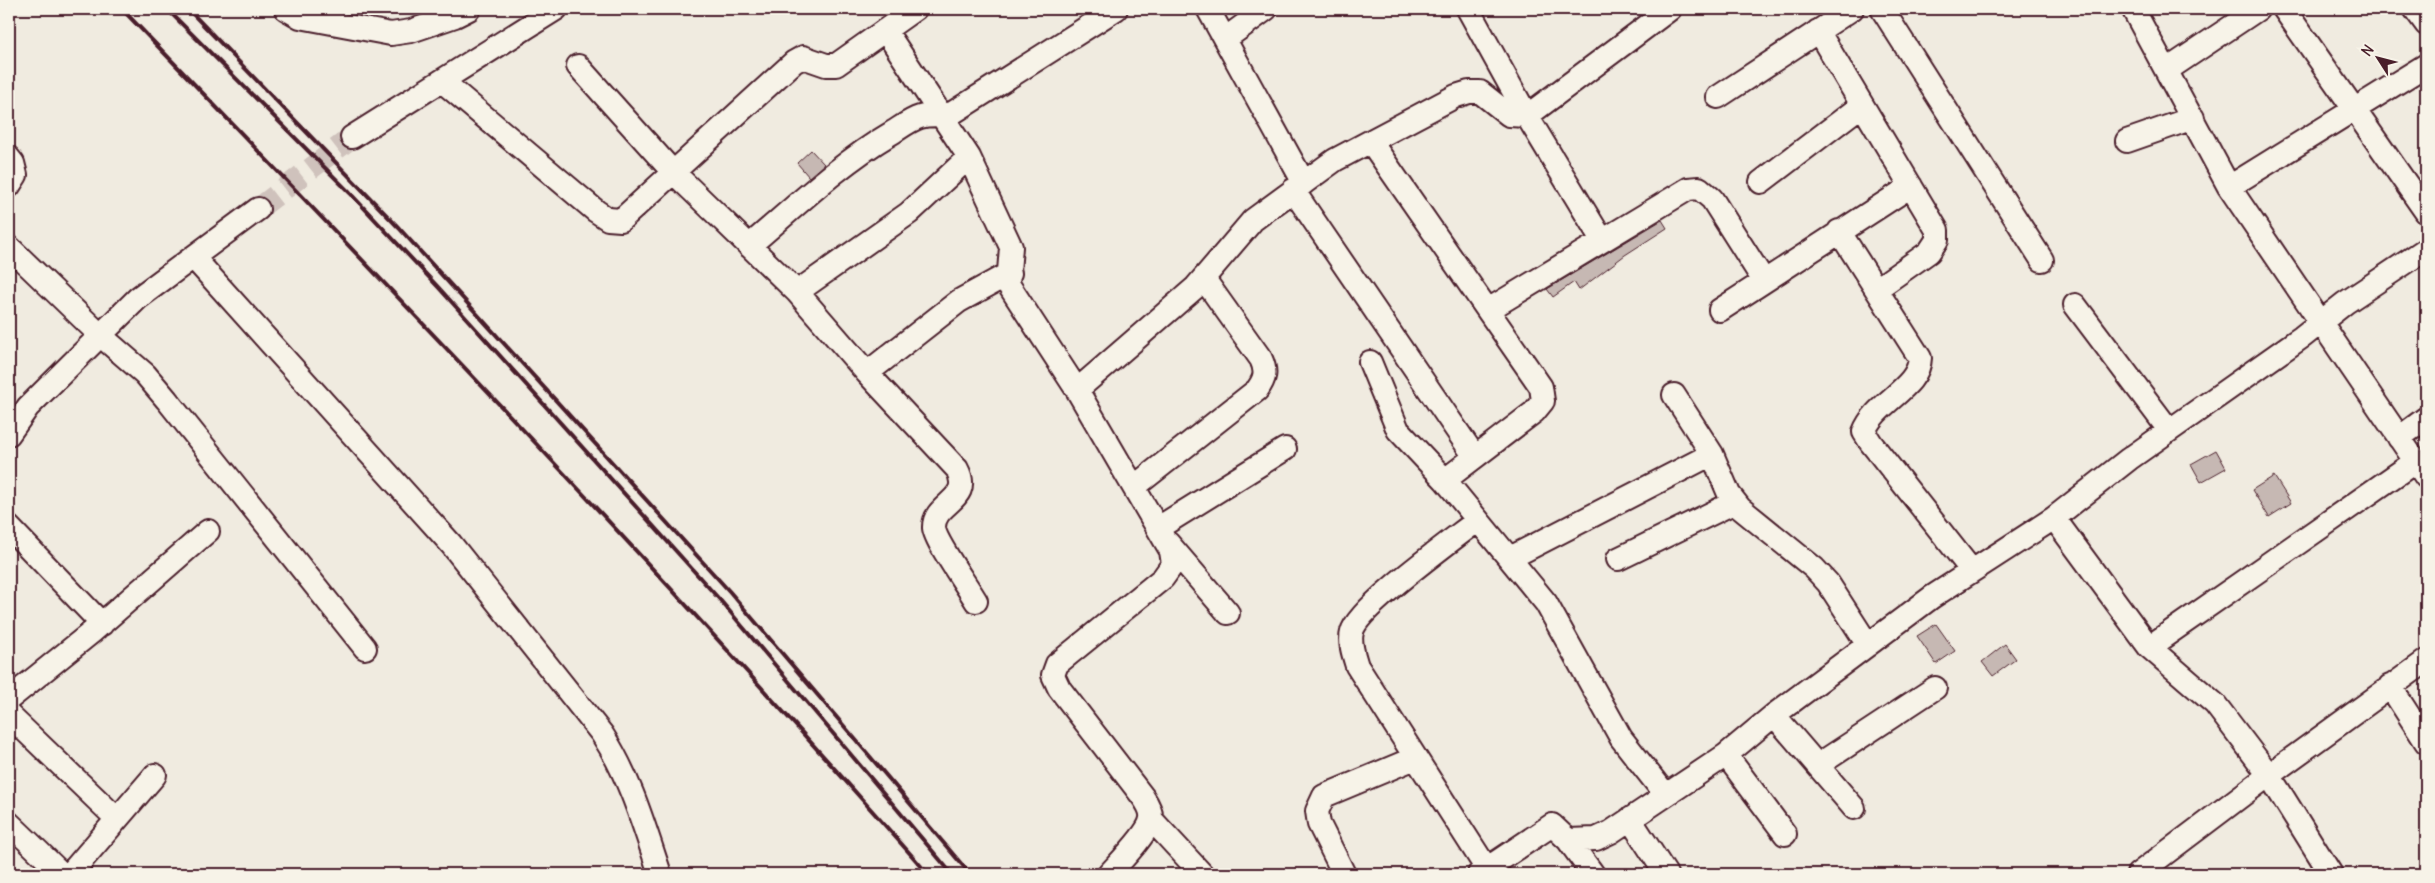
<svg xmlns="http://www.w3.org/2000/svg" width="2435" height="883" viewBox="0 0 2435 883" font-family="Delius,sans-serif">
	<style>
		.building { fill: #c6b8b3; stroke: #4a1f2b }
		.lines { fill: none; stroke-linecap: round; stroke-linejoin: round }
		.minor-tunnel { stroke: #cfc2bc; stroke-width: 22; stroke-dasharray: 22 11; stroke-linecap: butt }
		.minor-casing { stroke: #4a1f2b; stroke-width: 26 }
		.minor { stroke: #f7f3e8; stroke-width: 22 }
		.rail { stroke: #4a1f2b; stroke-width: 4 }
	</style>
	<rect width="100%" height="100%" fill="#f0ebe0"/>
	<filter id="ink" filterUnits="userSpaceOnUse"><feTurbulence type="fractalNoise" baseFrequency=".02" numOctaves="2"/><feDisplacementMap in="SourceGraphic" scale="10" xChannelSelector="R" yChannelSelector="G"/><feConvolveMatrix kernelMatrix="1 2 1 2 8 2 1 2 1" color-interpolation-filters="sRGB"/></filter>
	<g filter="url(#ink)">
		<path class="building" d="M 811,150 L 824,164 L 809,177 L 797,163 Z
			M 1662,220 L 1667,228 L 1625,255 L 1579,290 L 1574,282 L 1553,297 L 1547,289 Z
			M 2216,450 L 2226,468 L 2201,482 L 2191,464 Z
			M 2274,476 L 2291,503 L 2269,517 L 2252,490 Z
			M 1936,624 L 1955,651 L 1936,664 L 1917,636 Z
			M 2005,644 L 2016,659 L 1993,676 L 1982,662 Z"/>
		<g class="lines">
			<path class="minor-tunnel" d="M 258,209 L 352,137"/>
			<defs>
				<path id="minor" d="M 286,9 L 300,17 L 391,34 L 411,31 L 455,16 L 469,9
					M 1208,9 L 1304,183
					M 1468,9 L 1527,116 L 1602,240
					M 1882,9 L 2042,260
					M 2133,9 L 2229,187 L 2426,477
					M 2284,9 L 2426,212
					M 2415,9 L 2426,24
					M 885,30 L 969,157 L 1011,247 L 1008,284 L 1077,390 L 1171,551 L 1173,564 L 1163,578 L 1057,664 L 1053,675 L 1059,688 L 1143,797 C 1147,803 1152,811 1151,818 C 1150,831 1119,863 1109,874
					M 1818,31 L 1937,230 L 1937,240 L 1929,252 L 1878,288
					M 1225,39 L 1266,9
					M 578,66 L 672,171 L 797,292 L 867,373 L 957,469 C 974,501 933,502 934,528 C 935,541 968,587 976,601
					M 2167,70 L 2258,9
					M 442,81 L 596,211 L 608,219 L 621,220 L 794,62 L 803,57 L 826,65 L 836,65 L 915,9
					M 1718,97 L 1852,9
					M 352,137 L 556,9
					M 2127,141 L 2193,118
					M 1371,142 L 1541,387 L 1543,401 L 1534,412 L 1445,480
					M 9,158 L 13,163 L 16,175 L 9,186
					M 1761,182 L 1862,105
					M 2229,187 L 2426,65
					M 1293,190 L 1475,457
					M 1839,231 L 1920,358 C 1919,388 1875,402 1864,432 L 1871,443 L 1972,571
					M 749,246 C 795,207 839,164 890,134 C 900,128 910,120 920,117 C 933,113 940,118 954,112 L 1116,9
					M 9,247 L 100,335 L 145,374 L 167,400 L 365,648
					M 193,257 L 451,544 L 602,734 C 630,777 644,826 660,874
					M 797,292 L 909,213 L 969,157
					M 2075,305 L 2169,430
					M 1488,310 L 1688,189 L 1699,188 L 1712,199 L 1764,281
					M 1720,310 L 1911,186
					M 1370,362 L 1398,430 L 1445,480 L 1546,603 L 1621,738 L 1665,794
					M 867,373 L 959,301 L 1010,273
					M 1077,390 L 1196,287 L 1253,220 L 1335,160 L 1456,96 L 1469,92 L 1480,92 L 1509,115 L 1527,116 L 1670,9
					M 1674,395 L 1712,454 L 1729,494 L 1740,508 L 1814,568 L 1828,583 L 1868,645
					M 9,434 L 28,407 L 138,298 L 258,209
					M 2399,438 L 2426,418
					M 1134,487 L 1257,390 C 1265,379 1267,372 1261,359 L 1204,279
					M 2054,518 L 2149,647 L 2215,704 L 2269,775 L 2331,874
					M 1478,520 C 1454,539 1357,608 1352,632 C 1349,643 1354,656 1357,666 L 1487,869
					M 9,527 L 102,624
					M 1158,528 L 1285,449
					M 1168,543 L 1228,613
					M 1510,558 L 1712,454
					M 1618,559 L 1735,502
					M 2149,647 L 2416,461
					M 2390,686 L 2426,742
					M 9,699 L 92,632 L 208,531
					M 9,715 L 117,819
					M 1774,715 L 1854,808
					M 1726,755 L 1785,834
					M 1818,765 L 1935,688
					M 1630,819 L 1666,874
					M 1152,820 L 1202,874
					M 9,823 L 62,874
					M 1568,840 L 1593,874
					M 70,874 L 155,775
					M 1344,874 L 1319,824 L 1317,811 L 1324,796 L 1415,758
					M 1479,874 L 1552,825 L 1568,840 L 1596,839 L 1611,832 L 1726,755 L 1774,715 L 1932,597 L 2054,518 L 2129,459 L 2302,337 L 2345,303 L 2426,249
					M 2138,874 L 2269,775 L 2426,661"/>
			</defs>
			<use href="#minor" class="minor-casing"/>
			<use href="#minor" class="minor"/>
			<path class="rail" d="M 122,9 C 395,293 668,578 928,874
				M 167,9 L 350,193 L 439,288 L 720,600 L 952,874
				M 188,9 L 399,228 L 730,592 L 970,874"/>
		</g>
	</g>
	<rect width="2435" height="883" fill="none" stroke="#f7f3e8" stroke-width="30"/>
	<rect x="15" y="15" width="2405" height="853" fill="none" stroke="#4a1f2b" stroke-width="2" filter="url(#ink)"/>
	<g transform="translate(2378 58) rotate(306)" stroke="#f7f3e8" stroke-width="4" paint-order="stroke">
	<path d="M0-4L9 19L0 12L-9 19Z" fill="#4a1f2b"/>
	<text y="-8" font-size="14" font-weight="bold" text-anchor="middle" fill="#4a1f2b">N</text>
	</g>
</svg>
